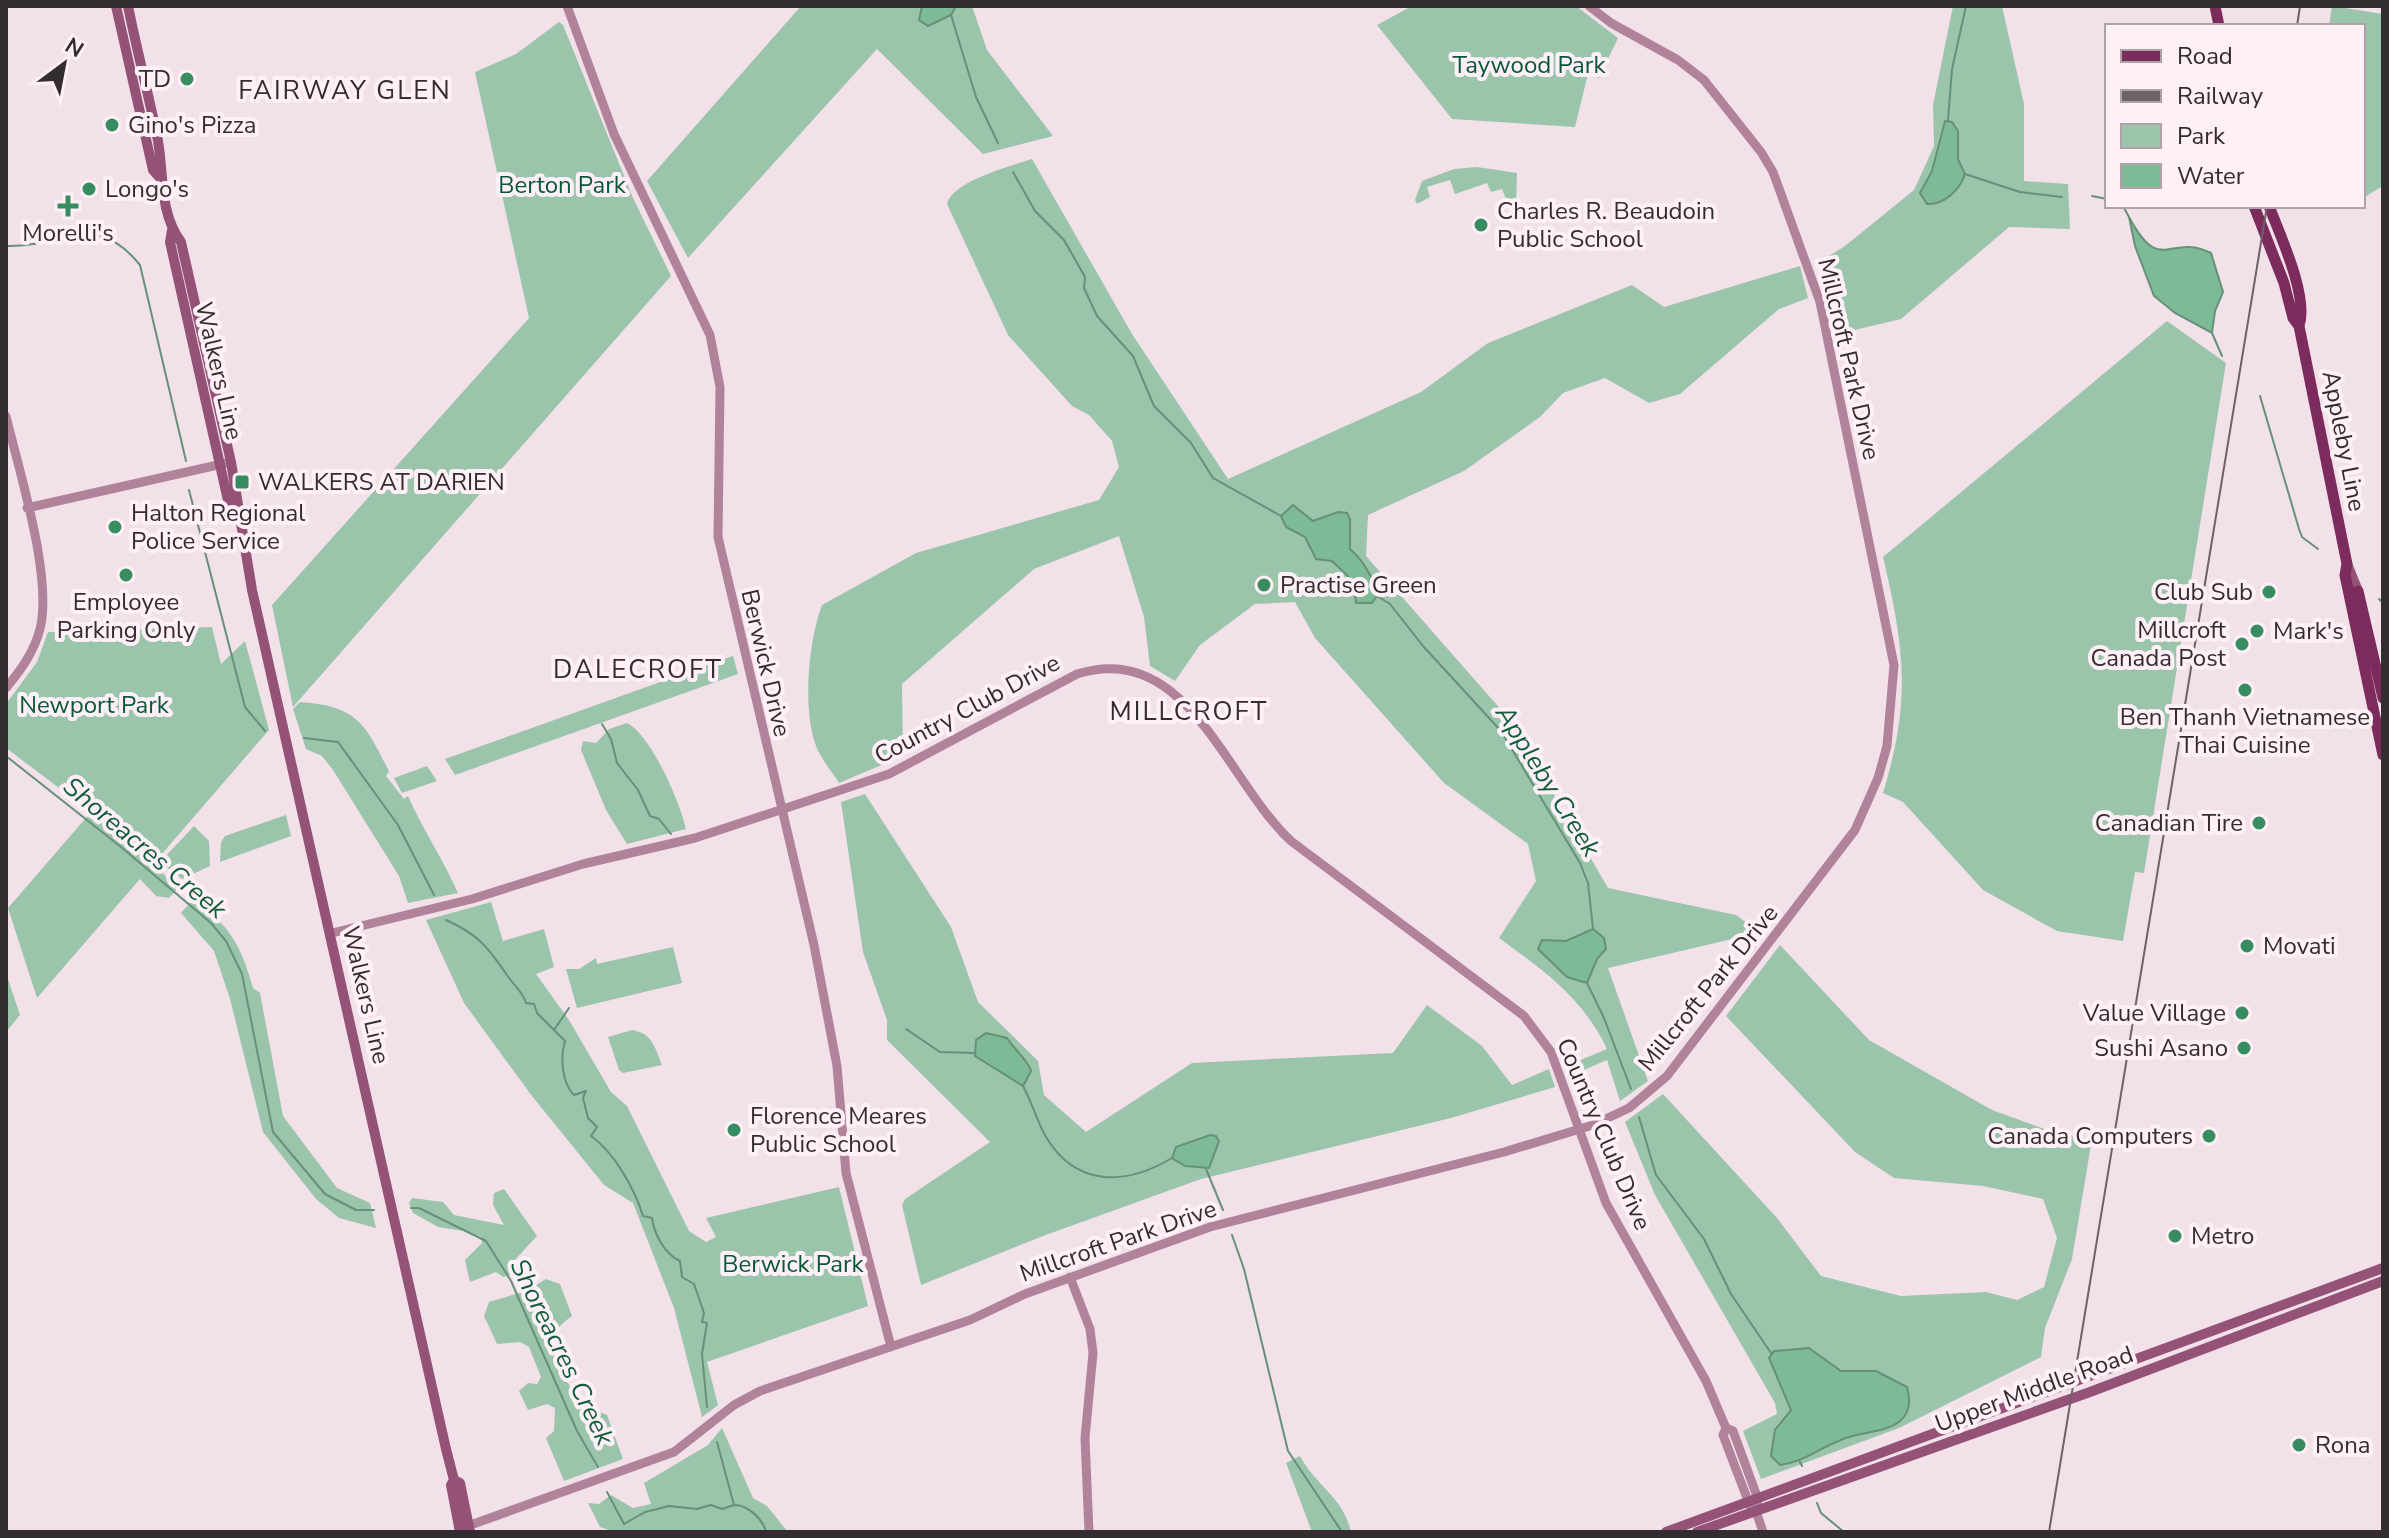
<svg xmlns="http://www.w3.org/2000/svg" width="2389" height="1538" viewBox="0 0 2389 1538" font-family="'Nunito Sans',sans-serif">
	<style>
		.green { fill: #9bc5ab }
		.water { fill: #7cbb96; stroke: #669077; stroke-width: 2 }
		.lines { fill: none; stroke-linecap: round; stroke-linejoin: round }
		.stream { stroke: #669077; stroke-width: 2 }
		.tertiary { stroke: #b1839b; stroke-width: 9 }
		.secondary { stroke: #935276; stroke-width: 10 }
		.primary { stroke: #7c2c5c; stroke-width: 11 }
		.rail { stroke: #6c6268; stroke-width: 2 }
		.poi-dot { fill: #378c60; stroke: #fef0f6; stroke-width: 3 }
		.labels { text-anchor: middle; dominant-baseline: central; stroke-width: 8; stroke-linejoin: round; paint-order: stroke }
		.park-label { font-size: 24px; fill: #085835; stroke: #fef0f6 }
		.poi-label { font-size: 24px; fill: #332c30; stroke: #fef0f6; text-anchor: start }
		.street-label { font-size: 24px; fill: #332c30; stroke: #fef0f6 }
		.neighbourhood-label { font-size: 26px; letter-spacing: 2px; fill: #332c30; stroke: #fef0f6 }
		.water-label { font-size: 26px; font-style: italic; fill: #125e3b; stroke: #fef0f6 }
	</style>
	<rect width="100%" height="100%" fill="#f3e1ea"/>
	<path class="green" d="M 801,6 L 972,6 L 987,50 L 1053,136 L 983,154 L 877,49 L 688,258 L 647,181 Z
		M 1412,6 L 1576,6 L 1618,38 L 1599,78 L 1588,74 L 1575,127 L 1452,119 L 1377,25 Z
		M 1953,6 L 2002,6 L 2024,104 L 2024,181 L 2068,184 L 2070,229 L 2009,227 L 1901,319 L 1838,334 L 1831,289 L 1821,261 L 1845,246 L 1914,190 L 1934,146 L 1933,105 Z
		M 2332,6 L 2383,14 L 2383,186 L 2363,198 L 2363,26 L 2329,26 Z
		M 559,22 L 563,25 L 633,198 L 671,276 L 293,707 L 272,605 L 529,318 L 475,72 L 516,54 Z
		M 1032,159 L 1132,334 L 1228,479 L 1421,392 L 1488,343 L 1632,285 L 1664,307 L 1800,266 L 1808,298 L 1779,309 L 1680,394 L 1649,403 L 1605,378 L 1563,393 L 1540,417 L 1464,471 L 1368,515 L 1366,556 L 1511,721 L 1608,888 L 1736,915 L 1764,935 L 1755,947 L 1741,937 L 1608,968 L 1648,1081 L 1620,1101 L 1607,1060 L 1570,1076 L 1566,1066 L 1607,1049 C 1583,998 1543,970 1499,938 L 1536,881 L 1528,844 L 1444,783 L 1315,638 L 1295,602 L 1255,604 L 1200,645 L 1175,681 L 1150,666 L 1144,617 L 1119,536 L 1034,569 L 902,684 L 903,756 L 839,783 C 830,769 818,755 814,740 C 803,704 809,639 822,605 L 916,553 L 1099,500 L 1119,467 L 1112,441 L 1089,415 L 1072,406 L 1008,335 L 947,204 C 952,181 1011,166 1032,159 Z
		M 1477,167 L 1517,173 L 1516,207 L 1510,209 L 1502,189 L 1491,192 L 1487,183 L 1455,194 L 1450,180 L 1427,187 L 1430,197 L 1417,204 L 1415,200 L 1422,181 L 1454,169 Z
		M 2167,321 L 2226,363 L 2144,873 L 2135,872 L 2123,941 L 2057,931 L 1983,890 L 1903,802 L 1883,793 C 1911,701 1905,650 1883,557 Z
		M 212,627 L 221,664 L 245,641 L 269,730 L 154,863 L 177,889 L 169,898 L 156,896 L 140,879 L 37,998 L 8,908 L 91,812 L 6,748 L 6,704 L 37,662 L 48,632 Z
		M 733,656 L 738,674 L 455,775 L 445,759 Z
		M 300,702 C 358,706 365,724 389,771 L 386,776 L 404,799 L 408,796 C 423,830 443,859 458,893 L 408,903 L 399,876 L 333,770 L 322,756 L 306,749 L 293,709 Z
		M 627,723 C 651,735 680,802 686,829 L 627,844 L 606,810 L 581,750 L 583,741 L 596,743 L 609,729 Z
		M 427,766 L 437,781 L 402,793 L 394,778 Z
		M 865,794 L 951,927 L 978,1002 L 1038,1061 L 1044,1095 L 1086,1132 L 1192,1063 L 1393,1053 L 1427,1005 L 1482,1046 L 1512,1085 L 1549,1069 L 1555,1087 L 1451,1118 L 1201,1179 L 1043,1236 L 921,1285 L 902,1205 L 905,1199 L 990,1142 L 887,1040 L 887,1020 L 863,952 L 841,802 Z
		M 286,815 L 291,836 L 220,862 L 221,842 L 225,836 Z
		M 194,826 L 209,841 L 210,866 L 182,879 L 160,862 Z
		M 194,898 C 229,926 241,944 253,988 L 260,993 L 283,1116 L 337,1188 L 370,1203 L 376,1228 L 339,1218 L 316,1199 L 263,1132 L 230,999 L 214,951 L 181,913 Z
		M 491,902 L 503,941 L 544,929 L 554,967 L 536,974 L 569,1020 L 611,1092 L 627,1106 L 689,1231 L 706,1242 L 716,1237 L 706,1218 L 839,1187 L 868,1306 L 707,1362 L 718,1405 L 702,1417 L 674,1308 L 633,1203 L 604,1185 L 532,1096 L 464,1003 L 426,920 Z
		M 1780,945 L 1869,1040 L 1992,1110 L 2053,1132 L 2092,1139 L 2072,1259 L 2045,1328 L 2041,1357 L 1899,1428 L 1761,1479 L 1743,1431 L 1777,1414 L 1775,1403 L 1655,1195 L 1625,1122 L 1663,1094 L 1777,1218 L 1821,1276 L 1901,1296 L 1986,1292 L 2017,1300 L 2044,1287 L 2057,1238 L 2043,1199 L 1983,1186 L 1894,1178 L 1855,1152 L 1726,1016 Z
		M 673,947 L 682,983 L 577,1008 L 566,969 L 579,969 L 596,958 L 597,964 Z
		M 6,973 L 20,1015 L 6,1032 Z
		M 632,1030 C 652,1033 655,1047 662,1065 L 623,1073 L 619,1070 L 608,1037 Z
		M 504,1189 L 537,1236 L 512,1263 L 512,1274 L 503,1277 L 496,1272 L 470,1282 L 465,1260 L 482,1243 L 481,1237 L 470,1232 L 438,1227 L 413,1213 L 409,1203 L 412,1198 L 443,1202 L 454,1215 L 504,1225 L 493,1205 L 494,1193 Z
		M 546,1279 L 560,1284 L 572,1316 C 564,1322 554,1329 553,1341 C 551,1370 581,1406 607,1415 L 623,1459 L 564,1481 L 546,1438 L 554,1431 L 555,1408 L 547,1404 L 528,1410 L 519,1391 L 528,1383 L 537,1384 L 541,1377 L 529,1347 L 520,1342 L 497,1344 L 484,1316 L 489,1302 L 526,1291 Z
		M 722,1428 L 753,1498 L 767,1506 L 788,1532 L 614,1532 L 600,1527 L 588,1503 L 599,1504 L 611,1495 L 633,1508 L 651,1504 L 644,1483 L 708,1445 Z
		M 1300,1456 C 1316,1486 1344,1498 1351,1532 L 1312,1532 L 1286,1463 Z"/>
	<path class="water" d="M 922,6 L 956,6 L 951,15 L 928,26 L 919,20 Z
		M 1945,121 L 1952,122 L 1958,131 L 1958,159 L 1965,174 C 1960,190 1944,205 1927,204 L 1920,193 L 1932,171 Z
		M 2129,217 C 2161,277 2169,232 2211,253 L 2223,292 L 2215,311 L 2212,333 L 2175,313 L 2154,296 L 2135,246 Z
		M 1293,505 L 1313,521 L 1338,512 L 1347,513 L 1350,519 L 1350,549 C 1362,559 1376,581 1377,596 L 1372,603 L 1356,603 L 1353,581 L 1332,561 L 1316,559 L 1305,537 L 1286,527 L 1281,516 Z
		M 1593,929 L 1604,938 L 1606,949 L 1597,959 L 1587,983 L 1567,977 L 1538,949 L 1542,940 L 1566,941 Z
		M 986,1033 L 1007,1038 C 1014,1049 1030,1063 1031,1071 L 1023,1086 L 975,1056 L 976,1040 Z
		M 1210,1135 L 1216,1136 L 1219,1141 L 1209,1168 L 1185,1166 L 1172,1158 L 1176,1147 Z
		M 1809,1348 L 1841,1371 L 1876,1371 L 1907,1387 C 1920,1433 1871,1429 1846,1438 C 1818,1448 1807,1461 1780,1465 L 1771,1456 L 1775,1430 L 1791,1410 L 1769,1358 L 1774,1351 Z"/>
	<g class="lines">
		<path class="stream" d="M 951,15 L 976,97 L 998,143
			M 1948,120 L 1952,69 L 1966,6
			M 1013,172 L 1035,211 L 1064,240 L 1085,277 L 1084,288 L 1097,316 L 1133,356 L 1154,406 L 1191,443 L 1213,478 L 1281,516
			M 1965,174 L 2020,192 L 2062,197
			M 2092,196 L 2107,199
			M 2123,206 L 2129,217
			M 6,246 C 62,248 95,209 140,265 L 186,461
			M 2212,333 L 2222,356
			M 2260,396 L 2299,529 L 2302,537 L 2318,549
			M 189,490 L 245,707 L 265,731
			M 1377,596 L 1390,604 L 1423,646 L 1501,731 L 1580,863 L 1588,883 L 1593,929
			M 2379,599 L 2383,603
			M 602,724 L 611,739 L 617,763 L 638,790 L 650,816 L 659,819 L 671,834
			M 304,738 L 338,742 L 398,825 L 434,895
			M 6,756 L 121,847 L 211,923 L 226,941 L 242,974 L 273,1132 L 325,1194 L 356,1210 L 374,1210
			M 446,920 C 480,935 489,949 509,978 C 517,989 522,991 526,1003 L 534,1004 L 537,1013 L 565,1041 C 560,1057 562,1084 574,1095 L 586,1091 L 583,1098 L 588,1118 L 597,1127 L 591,1136 C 615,1153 635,1190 643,1216 L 652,1218 C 654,1233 664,1254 680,1261 L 682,1277 L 694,1284 L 704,1313 L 702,1322 L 707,1323 L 702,1354 L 707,1407
			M 1587,983 L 1604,1018 L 1631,1089
			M 906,1029 L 940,1052 L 974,1053
			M 554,1030 L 569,1008
			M 1023,1086 C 1032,1102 1037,1122 1046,1137 C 1076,1187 1125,1186 1172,1158
			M 1639,1117 L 1656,1175 L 1704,1239 L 1731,1294 L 1771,1353
			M 1206,1169 L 1223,1210
			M 411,1208 L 419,1208 L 486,1241 L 511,1281 L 577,1431 L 598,1467
			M 1232,1235 L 1244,1269 L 1288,1451 L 1342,1532
			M 717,1442 L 734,1505 C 748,1505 763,1519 766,1532
			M 1800,1462 L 1802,1466
			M 607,1492 L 624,1524 L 645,1512 L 669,1506 L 697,1509 L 711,1505 L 722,1509 L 734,1505
			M 1817,1503 L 1821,1513 L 1844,1532"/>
		<path class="tertiary" d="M 567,6 L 614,134 L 710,335 L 720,387 L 718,537 L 814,945 L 837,1066 L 846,1173 L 891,1347
			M 6,416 C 19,471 53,577 40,629 C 34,652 21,670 6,688
			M 27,508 L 231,462
			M 332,933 L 472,899 L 583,864 L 695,838 L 889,774 L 1077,674 C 1187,639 1226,781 1291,841 L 1524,1016 L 1551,1052 L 1606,1203 L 1706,1381 L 1726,1428 L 1733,1431 L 1758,1499 L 1756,1511 L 1763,1532
			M 1070,1277 L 1090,1329 L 1093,1353 L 1085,1438 L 1089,1532
			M 1726,1428 L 1723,1435 L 1750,1506
			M 465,1527 L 674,1452 L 734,1405 L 760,1391 L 970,1320 L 1025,1294 L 1210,1227 L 1504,1152 L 1593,1125 L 1629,1108 L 1667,1076 L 1855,830 L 1878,778 L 1887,746 L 1894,665 L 1820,302 L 1773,172 L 1761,152 L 1704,80 L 1678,60 L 1611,23 L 1589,6"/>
		<path class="secondary" d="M 116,6 L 153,170 L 160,178
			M 128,6 C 137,51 149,96 158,141 C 164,175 159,212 181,242 L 231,462 L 252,590 L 446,1449 L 454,1480 L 460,1483 L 470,1532
			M 172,230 L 170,242 L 229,505 L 238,518
			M 2347,564 L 2358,591
			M 454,1480 L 451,1485 L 460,1532
			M 1666,1532 L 2383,1268
			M 1697,1532 L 2090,1392 L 2383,1281"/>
		<path class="primary" d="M 2215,6 L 2219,26
			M 2254,206 L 2284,283 L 2293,318 L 2299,326
			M 2269,206 C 2280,235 2309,297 2299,326 L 2347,564 L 2345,575 L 2383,755
			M 2358,591 L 2383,698"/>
		<path class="rail" d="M 2297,26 L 2300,6
			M 2049,1532 L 2267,206"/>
	</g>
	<g class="poi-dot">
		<circle cx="187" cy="79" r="8"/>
		<circle cx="112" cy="125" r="8"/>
		<circle cx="89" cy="189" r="8"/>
		<path d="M64 194h8v8h8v8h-8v8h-8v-8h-8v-8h8z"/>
		<circle cx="1481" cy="225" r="8"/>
		<rect x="234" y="474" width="16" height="16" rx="4"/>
		<circle cx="115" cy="527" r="8"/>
		<circle cx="126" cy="575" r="8"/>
		<circle cx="1264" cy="585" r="8"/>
		<circle cx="2269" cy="592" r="8"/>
		<circle cx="2257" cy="631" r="8"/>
		<circle cx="2242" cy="644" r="8"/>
		<circle cx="2245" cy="690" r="8"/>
		<circle cx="2259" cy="823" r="8"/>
		<circle cx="2247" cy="946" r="8"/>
		<circle cx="2242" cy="1013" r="8"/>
		<circle cx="2244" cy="1048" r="8"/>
		<circle cx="734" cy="1130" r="8"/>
		<circle cx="2209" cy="1136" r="8"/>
		<circle cx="2175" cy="1236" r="8"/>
		<circle cx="2299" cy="1445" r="8"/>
	</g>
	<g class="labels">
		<g class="park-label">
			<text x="1529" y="65">Taywood Park</text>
			<text x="562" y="185">Berton Park</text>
			<text x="94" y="705">Newport Park</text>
			<text x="793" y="1264">Berwick Park</text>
		</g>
		<g class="poi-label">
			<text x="171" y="79" text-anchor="end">TD</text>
			<text x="128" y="125">Gino's Pizza</text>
			<text x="105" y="189">Longo's</text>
			<text x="1497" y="211">Charles R. Beaudoin<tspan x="1497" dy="28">Public School</tspan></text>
			<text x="68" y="233" text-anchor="middle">Morelli's</text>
			<text x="258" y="482">WALKERS AT DARIEN</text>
			<text x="131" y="513">Halton Regional<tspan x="131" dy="28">Police Service</tspan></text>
			<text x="1280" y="585">Practise Green</text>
			<text x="2253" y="592" text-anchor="end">Club Sub</text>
			<text x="126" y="602" text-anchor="middle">Employee<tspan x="126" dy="28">Parking Only</tspan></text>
			<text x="2226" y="630" text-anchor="end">Millcroft<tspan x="2226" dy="28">Canada Post</tspan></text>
			<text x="2273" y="631">Mark's</text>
			<text x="2245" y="717" text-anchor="middle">Ben Thanh Vietnamese<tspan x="2245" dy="28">Thai Cuisine</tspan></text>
			<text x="2243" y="823" text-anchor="end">Canadian Tire</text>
			<text x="2263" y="946">Movati</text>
			<text x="2226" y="1013" text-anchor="end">Value Village</text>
			<text x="2228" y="1048" text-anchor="end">Sushi Asano</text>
			<text x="750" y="1116">Florence Meares<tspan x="750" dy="28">Public School</tspan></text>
			<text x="2193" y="1136" text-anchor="end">Canada Computers</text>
			<text x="2191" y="1236">Metro</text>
			<text x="2315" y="1445">Rona</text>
		</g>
		<g class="street-label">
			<text transform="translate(1849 359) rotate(77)">Millcroft Park Drive</text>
			<text transform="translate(219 371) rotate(77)">Walkers Line</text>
			<text transform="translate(2344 441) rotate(79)">Appleby Line</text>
			<text transform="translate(766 663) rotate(77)">Berwick Drive</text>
			<text transform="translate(967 709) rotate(-28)">Country Club Drive</text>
			<text transform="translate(1708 988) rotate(-51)">Millcroft Park Drive</text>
			<text transform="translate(366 995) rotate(77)">Walkers Line</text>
			<text transform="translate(1604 1134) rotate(67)">Country Club Drive</text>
			<text transform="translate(1118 1241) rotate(-19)">Millcroft Park Drive</text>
			<text transform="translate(2034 1389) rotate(-20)">Upper Middle Road</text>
		</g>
		<g class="neighbourhood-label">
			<text x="345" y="90">FAIRWAY GLEN</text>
			<text x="638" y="669">DALECROFT</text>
			<text x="1189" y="711">MILLCROFT</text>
		</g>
		<g class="water-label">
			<text transform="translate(1548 781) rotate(58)">Appleby Creek</text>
			<text transform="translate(145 848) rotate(40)">Shoreacres Creek</text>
			<text transform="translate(562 1352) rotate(64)">Shoreacres Creek</text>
		</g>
	</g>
	<rect width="2389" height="1538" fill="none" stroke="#332c30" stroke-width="16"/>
	<rect x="2105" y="24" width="260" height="184" fill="#fef0f6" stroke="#ada2a7" stroke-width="2"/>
	<rect x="2121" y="50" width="40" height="12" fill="#7c2c5c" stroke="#ada2a7" stroke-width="2"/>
	<text x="2177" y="64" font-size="24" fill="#332c30">Road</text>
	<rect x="2121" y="90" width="40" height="12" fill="#6c6268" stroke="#ada2a7" stroke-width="2"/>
	<text x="2177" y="104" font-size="24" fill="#332c30">Railway</text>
	<rect x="2121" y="124" width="40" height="24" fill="#9bc5ab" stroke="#ada2a7" stroke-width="2"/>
	<text x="2177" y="144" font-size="24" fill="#332c30">Park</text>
	<rect x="2121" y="164" width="40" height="24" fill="#7cbb96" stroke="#ada2a7" stroke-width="2"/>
	<text x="2177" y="184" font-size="24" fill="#332c30">Water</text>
	<g transform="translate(64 64) rotate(32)" stroke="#fef0f6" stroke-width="6" paint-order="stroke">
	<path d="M0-6L14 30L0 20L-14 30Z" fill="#332c30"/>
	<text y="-12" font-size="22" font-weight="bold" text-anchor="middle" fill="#332c30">N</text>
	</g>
</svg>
